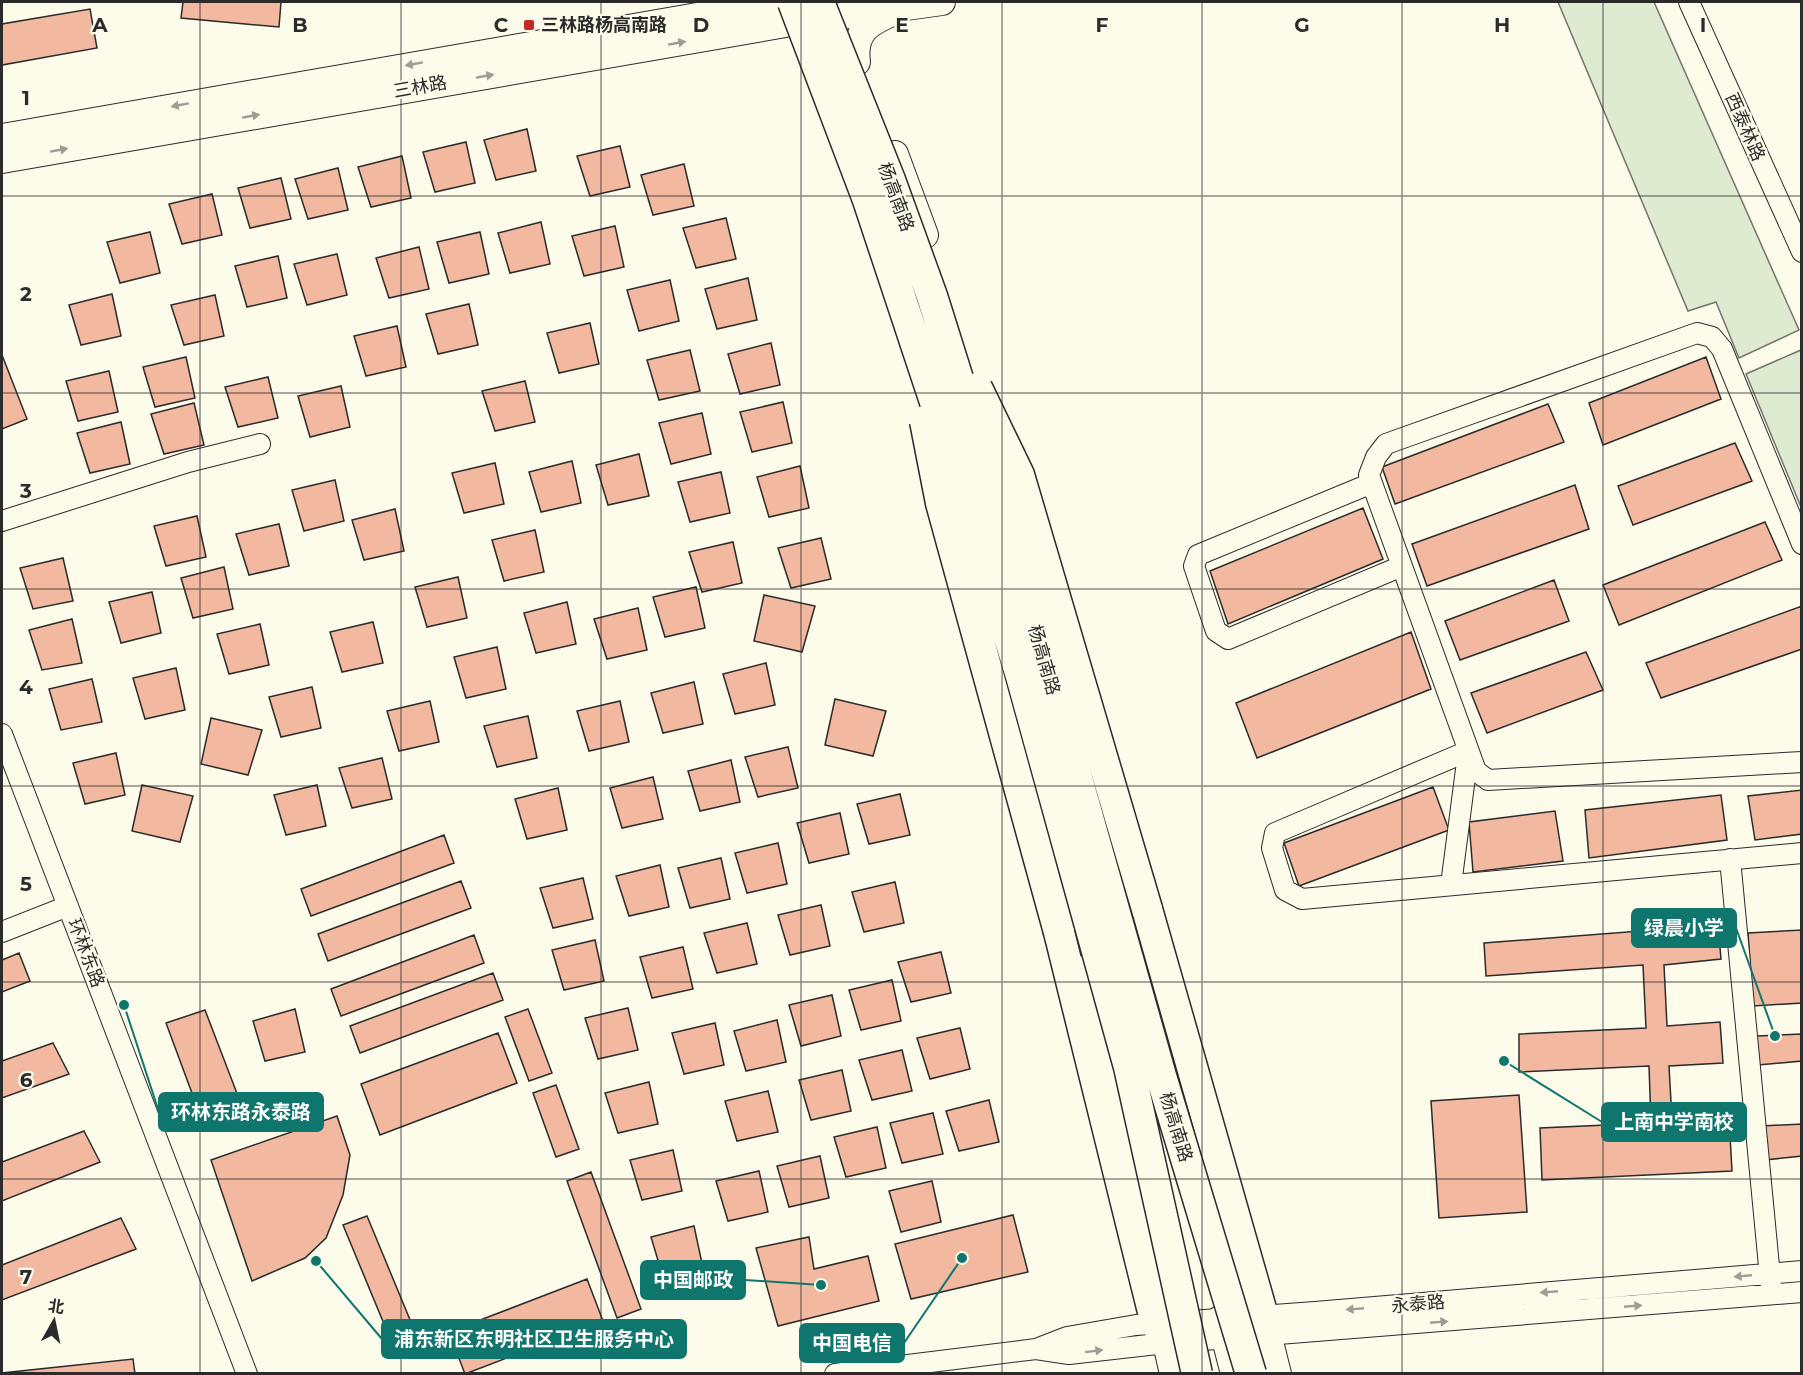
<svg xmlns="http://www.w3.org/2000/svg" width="1803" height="1375" viewBox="0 0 1803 1375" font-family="Montserrat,'Noto Sans SC',sans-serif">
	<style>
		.green { fill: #deebd1; stroke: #74746e; stroke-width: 1.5 }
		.building { fill: #f2b8a0; stroke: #2b2b2b; stroke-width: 1.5 }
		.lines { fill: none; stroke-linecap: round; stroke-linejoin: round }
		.minor-casing { stroke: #2b2b2b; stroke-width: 22 }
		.major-casing { stroke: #2b2b2b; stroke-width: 28 }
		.highway-casing { stroke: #2b2b2b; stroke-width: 33 }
		.minor { stroke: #fdfbea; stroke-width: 20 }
		.major { stroke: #fdfbea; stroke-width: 26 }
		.highway { stroke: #fdfbea; stroke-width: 30 }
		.highway-bridge-casing { stroke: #2b2b2b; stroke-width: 33; stroke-linecap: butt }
		.highway-bridge { stroke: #fdfbea; stroke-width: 30 }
		.oneway { fill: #9e9d94 }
		.grid { fill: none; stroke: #2b2b2b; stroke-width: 1.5; stroke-opacity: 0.55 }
		.poi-dot { fill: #c62828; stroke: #fdfbea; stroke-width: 2 }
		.labels { text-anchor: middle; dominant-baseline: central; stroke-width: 4.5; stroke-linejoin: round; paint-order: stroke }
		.poi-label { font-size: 18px; font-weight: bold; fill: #2b2b2b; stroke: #fdfbea; text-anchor: start }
		.street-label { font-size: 18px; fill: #2b2b2b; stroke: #fdfbea }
		.grid-label { font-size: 20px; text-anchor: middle; font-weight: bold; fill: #2b2b2b; stroke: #fdfbea; stroke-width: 4.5; stroke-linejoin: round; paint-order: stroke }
		.leader { fill: none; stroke: #0f766e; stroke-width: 2 }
		.callout-dot { fill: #0f766e; stroke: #fdfbea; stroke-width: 2 }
		.callout { fill: #0f766e; stroke: #0f766e; stroke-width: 2 }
		.callout-label { font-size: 20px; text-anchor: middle; font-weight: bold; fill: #fff }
	</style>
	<rect width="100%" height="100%" fill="#fdfbea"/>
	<path class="green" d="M 1558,2 L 1654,2 L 1799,330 L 1739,358 L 1716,302 L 1688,311 Z
		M 1801,350 L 1801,507 L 1746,374 Z"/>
	<path class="building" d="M 183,2 L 281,2 L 279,27 L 181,18 Z
		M 90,9 L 97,48 L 2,65 L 2,24 Z
		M 527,129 L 536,171 L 496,180 L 484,140 Z
		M 466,142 L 475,183 L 435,192 L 423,152 Z
		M 620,146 L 630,187 L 590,196 L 577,156 Z
		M 402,156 L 411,198 L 371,207 L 358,167 Z
		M 684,164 L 694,206 L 653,215 L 641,175 Z
		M 338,168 L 348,210 L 308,219 L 295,179 Z
		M 281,178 L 291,219 L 250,228 L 238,188 Z
		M 212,194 L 222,235 L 182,244 L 169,204 Z
		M 726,218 L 736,259 L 696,268 L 683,228 Z
		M 541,222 L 550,264 L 510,273 L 498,233 Z
		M 615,226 L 624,267 L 584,276 L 572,236 Z
		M 150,232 L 160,273 L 120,283 L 107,242 Z
		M 480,232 L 489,274 L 449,283 L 437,242 Z
		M 419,247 L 429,289 L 389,298 L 376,258 Z
		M 337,254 L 347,295 L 307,305 L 294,264 Z
		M 278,256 L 287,298 L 247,307 L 235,266 Z
		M 748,278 L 757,320 L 717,329 L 705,289 Z
		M 670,280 L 679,321 L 639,331 L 627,290 Z
		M 112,294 L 121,336 L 81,345 L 69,305 Z
		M 215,295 L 224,336 L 184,345 L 171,305 Z
		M 469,304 L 478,345 L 438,354 L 426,314 Z
		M 590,323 L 599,364 L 559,373 L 547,333 Z
		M 397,326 L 406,367 L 366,376 L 354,336 Z
		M 771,343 L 780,385 L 740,394 L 728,354 Z
		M 690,350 L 700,391 L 659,400 L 647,360 Z
		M 2,355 L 27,419 L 2,429 Z
		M 186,357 L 195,398 L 155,407 L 143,367 Z
		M 1706,357 L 1721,399 L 1603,445 L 1589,403 Z
		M 109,371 L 118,412 L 78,421 L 66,381 Z
		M 268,377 L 278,418 L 238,427 L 225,387 Z
		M 525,381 L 535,422 L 495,431 L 482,391 Z
		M 341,386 L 350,427 L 310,437 L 298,396 Z
		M 783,402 L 792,443 L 752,452 L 740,412 Z
		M 194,403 L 204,445 L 164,454 L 151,414 Z
		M 1548,404 L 1564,442 L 1395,504 L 1382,467 Z
		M 702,413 L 711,454 L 671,464 L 659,423 Z
		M 121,422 L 130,464 L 90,473 L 77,433 Z
		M 1735,443 L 1752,481 L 1633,525 L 1618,486 Z
		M 639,454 L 649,496 L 608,505 L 596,465 Z
		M 572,461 L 581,503 L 541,512 L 529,472 Z
		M 495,463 L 504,504 L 464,513 L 452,473 Z
		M 800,466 L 809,508 L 769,517 L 757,477 Z
		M 721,472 L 730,513 L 690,522 L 678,482 Z
		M 335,480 L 344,521 L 304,531 L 292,490 Z
		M 1575,485 L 1589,529 L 1427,586 L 1412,544 Z
		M 1363,508 L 1383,559 L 1228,624 L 1210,571 Z
		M 395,509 L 404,551 L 364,560 L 352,520 Z
		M 197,516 L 206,557 L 166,566 L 154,526 Z
		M 1765,522 L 1782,560 L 1619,625 L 1603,585 Z
		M 279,524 L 289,566 L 249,575 L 236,534 Z
		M 535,530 L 544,572 L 504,581 L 492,540 Z
		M 821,538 L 831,579 L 791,588 L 778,548 Z
		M 733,542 L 742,583 L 702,592 L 689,552 Z
		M 63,558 L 73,601 L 33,609 L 20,568 Z
		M 224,567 L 233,609 L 193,618 L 181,578 Z
		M 458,577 L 467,618 L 427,627 L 415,587 Z
		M 1554,580 L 1569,621 L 1460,660 L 1445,621 Z
		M 696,587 L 705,628 L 665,637 L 653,597 Z
		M 152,592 L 161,633 L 121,643 L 109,602 Z
		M 764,595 L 815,606 L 802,652 L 754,641 Z
		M 567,602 L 576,644 L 536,653 L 524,613 Z
		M 1802,606 L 1802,649 L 1661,698 L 1646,663 Z
		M 638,608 L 647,650 L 607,659 L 594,619 Z
		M 72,619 L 82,663 L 42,670 L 29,630 Z
		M 373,622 L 383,663 L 342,672 L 330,632 Z
		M 260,624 L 269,665 L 229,674 L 217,634 Z
		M 1411,632 L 1431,689 L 1257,758 L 1236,703 Z
		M 497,647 L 506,689 L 466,698 L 454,657 Z
		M 1586,652 L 1603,690 L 1487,733 L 1471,693 Z
		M 766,663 L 775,705 L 735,714 L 723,674 Z
		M 176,668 L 185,710 L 145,719 L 133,678 Z
		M 92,679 L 102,722 L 61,730 L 49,689 Z
		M 694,682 L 703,724 L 663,733 L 651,693 Z
		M 312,687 L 321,728 L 281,737 L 269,697 Z
		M 835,699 L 886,711 L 873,756 L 825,745 Z
		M 430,701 L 439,742 L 399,751 L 387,711 Z
		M 620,701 L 629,742 L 589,751 L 577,711 Z
		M 528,716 L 537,758 L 497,767 L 484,726 Z
		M 211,718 L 262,730 L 248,775 L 201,764 Z
		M 788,747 L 798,788 L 758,797 L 745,757 Z
		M 116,753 L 125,795 L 85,804 L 73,763 Z
		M 382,758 L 392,799 L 352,808 L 339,768 Z
		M 731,760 L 740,802 L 700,811 L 688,771 Z
		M 653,777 L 663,819 L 622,828 L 610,788 Z
		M 142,785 L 193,796 L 180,842 L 132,831 Z
		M 317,785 L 326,826 L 286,835 L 274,795 Z
		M 1433,787 L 1449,830 L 1299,886 L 1284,843 Z
		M 558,788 L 567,830 L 527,839 L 515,799 Z
		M 1802,790 L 1802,834 L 1755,840 L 1748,796 Z
		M 900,794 L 910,835 L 869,844 L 857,804 Z
		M 1721,795 L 1727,840 L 1589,858 L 1585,810 Z
		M 1555,811 L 1563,861 L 1473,872 L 1469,822 Z
		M 840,813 L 849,854 L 809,863 L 797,823 Z
		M 444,835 L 454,863 L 311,916 L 301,889 Z
		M 778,843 L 787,884 L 747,893 L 735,853 Z
		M 721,858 L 730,899 L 690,908 L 678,868 Z
		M 660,865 L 669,907 L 629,916 L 616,876 Z
		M 583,878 L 593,919 L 553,928 L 540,888 Z
		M 461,881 L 471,908 L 328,961 L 318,934 Z
		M 895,882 L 904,923 L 864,932 L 852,892 Z
		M 821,905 L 830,946 L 790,955 L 778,915 Z
		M 747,923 L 757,964 L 717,973 L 704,933 Z
		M 1718,925 L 1721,959 L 1664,965 L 1667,1026 L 1720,1022 L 1723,1063 L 1669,1066 L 1672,1120 L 1729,1118 L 1732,1171 L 1542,1180 L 1540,1128 L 1651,1123 L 1649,1066 L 1519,1072 L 1519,1034 L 1646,1028 L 1643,965 L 1486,976 L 1484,943 Z
		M 1802,930 L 1802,1003 L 1753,1006 L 1748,933 Z
		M 474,935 L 484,963 L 341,1016 L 331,989 Z
		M 595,940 L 604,981 L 564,990 L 552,950 Z
		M 683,947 L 693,989 L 652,998 L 640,957 Z
		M 941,952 L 951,993 L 911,1002 L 898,962 Z
		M 19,953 L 30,981 L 2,992 L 2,960 Z
		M 493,973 L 503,1000 L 360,1053 L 350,1026 Z
		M 892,980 L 901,1021 L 861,1030 L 849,990 Z
		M 832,995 L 841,1036 L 801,1046 L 789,1005 Z
		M 628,1008 L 638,1050 L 598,1059 L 585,1018 Z
		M 295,1009 L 305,1052 L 265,1061 L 253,1021 Z
		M 528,1009 L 552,1073 L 529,1081 L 505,1017 Z
		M 205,1010 L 238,1096 L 199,1112 L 166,1023 Z
		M 777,1020 L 786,1062 L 746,1071 L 734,1031 Z
		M 715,1023 L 724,1065 L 684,1074 L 672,1033 Z
		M 960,1028 L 970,1069 L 930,1079 L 917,1038 Z
		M 498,1033 L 517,1083 L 380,1135 L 361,1084 Z
		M 1802,1034 L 1802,1061 L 1758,1065 L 1757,1036 Z
		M 53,1043 L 69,1074 L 2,1098 L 2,1061 Z
		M 902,1050 L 912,1091 L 872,1100 L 859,1060 Z
		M 842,1070 L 851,1111 L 811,1120 L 799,1080 Z
		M 649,1082 L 658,1124 L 618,1133 L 605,1093 Z
		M 556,1085 L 579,1149 L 556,1157 L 533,1093 Z
		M 768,1091 L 778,1132 L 737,1141 L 725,1101 Z
		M 1519,1095 L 1527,1212 L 1439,1218 L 1431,1101 Z
		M 989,1100 L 999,1142 L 959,1151 L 946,1111 Z
		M 933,1113 L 943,1154 L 902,1163 L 890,1123 Z
		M 337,1116 L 350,1155 L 343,1195 L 326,1238 L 305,1258 L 252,1281 L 211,1160 Z
		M 1802,1124 L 1802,1156 L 1765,1160 L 1761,1126 Z
		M 877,1127 L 886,1168 L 846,1177 L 834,1137 Z
		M 84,1131 L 100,1162 L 2,1201 L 2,1162 Z
		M 673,1150 L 682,1191 L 642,1200 L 630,1160 Z
		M 820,1156 L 829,1198 L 789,1207 L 777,1166 Z
		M 759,1171 L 768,1212 L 728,1221 L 716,1181 Z
		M 591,1172 L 641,1309 L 617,1318 L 567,1181 Z
		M 932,1181 L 941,1222 L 901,1232 L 889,1191 Z
		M 1013,1215 L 1028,1272 L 911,1299 L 895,1244 Z
		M 367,1216 L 418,1339 L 394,1348 L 343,1225 Z
		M 121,1218 L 136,1249 L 2,1300 L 2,1265 Z
		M 694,1226 L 703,1268 L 663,1277 L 651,1237 Z
		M 809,1237 L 814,1269 L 868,1256 L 879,1301 L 778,1326 L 756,1248 Z
		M 587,1279 L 603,1321 L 465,1374 L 449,1332 Z
		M 133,1359 L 135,1374 L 2,1374 L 2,1373 Z"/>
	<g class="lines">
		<defs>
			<path id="minor" d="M 1689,2 L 1802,252
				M 1372,483 L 1198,555 L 1194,566 L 1216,631 L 1228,639 L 1402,566
				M 2,521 L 188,462 L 260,444
				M 1802,544 L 1722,349 L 1712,337 L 1697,333 L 1386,444 L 1376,457 L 1369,475 L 1476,771 L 1488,780 L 1802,762
				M 2,734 L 247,1374
				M 1468,751 L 1275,833 L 1272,848 L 1285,890 L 1302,899 L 1802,853
				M 1730,859 L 1771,1287
				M 1451,885 L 1468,754
				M 2,932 L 68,906
				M 1036,1349 L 1069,1354 L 1166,1343 L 1802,1292
				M 835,1374 L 1036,1349 L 1067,1337 L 1136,1325 L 1315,1312 L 1802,1271"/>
			<path id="major" d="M 857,62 C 853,32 869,22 895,12
				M 2,137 L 778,2
				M 895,154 L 925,235
				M 2,160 L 791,23 L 942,2
				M 1083,969 L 1113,1078 L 1151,1233
				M 1167,1295 L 1174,1322 L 1166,1343 L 1173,1374
				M 1245,1302 L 1250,1317 L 1269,1336
				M 1220,1319 L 1234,1374
				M 1265,1322 L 1278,1374"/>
			<path id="highway" d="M 1147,909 L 1263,1316
				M 1059,932 L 1156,1324"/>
		</defs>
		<use href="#minor" class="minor-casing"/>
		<use href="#major" class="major-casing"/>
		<use href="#highway" class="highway-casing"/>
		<use href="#minor" class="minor"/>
		<use href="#major" class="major"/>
		<use href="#highway" class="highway"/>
		<defs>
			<path id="highway-bridge" d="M 793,2 L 868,200 L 956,465 L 1021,676 L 1129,1067 L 1197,1374
				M 819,2 L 890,180 L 932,296 L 1022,583 L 1161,1076 L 1251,1374
				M 977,388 L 1019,475 L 1147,909
				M 925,421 L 941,503 L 1059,932"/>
		</defs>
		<use href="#highway-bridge" class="highway-bridge-casing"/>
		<use href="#highway-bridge" class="highway-bridge"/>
	</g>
	<defs><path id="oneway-solid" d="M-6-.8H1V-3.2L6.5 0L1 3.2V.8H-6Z" transform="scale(1.5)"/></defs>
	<g class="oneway">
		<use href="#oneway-solid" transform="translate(677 43) rotate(-10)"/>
		<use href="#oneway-solid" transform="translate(414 64) rotate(170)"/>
		<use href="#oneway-solid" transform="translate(485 76) rotate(-10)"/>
		<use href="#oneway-solid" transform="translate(180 105) rotate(170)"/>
		<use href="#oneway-solid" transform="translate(251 116) rotate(-10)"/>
		<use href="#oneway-solid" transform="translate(59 150) rotate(-10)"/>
		<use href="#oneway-solid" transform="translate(1743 1276) rotate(175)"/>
		<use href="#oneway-solid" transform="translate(1549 1292) rotate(175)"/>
		<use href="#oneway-solid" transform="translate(1633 1306) rotate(-5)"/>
		<use href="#oneway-solid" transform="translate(1355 1309) rotate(175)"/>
		<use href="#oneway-solid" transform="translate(1439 1322) rotate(-5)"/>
		<use href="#oneway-solid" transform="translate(1094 1351) rotate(-7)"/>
	</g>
	<path class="grid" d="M 200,2 L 200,1374M 401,2 L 401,1374M 601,2 L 601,1374M 801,2 L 801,1374M 1002,2 L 1002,1374M 1202,2 L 1202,1374M 1402,2 L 1402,1374M 1603,2 L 1603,1374M 2,196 L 1802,196M 2,393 L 1802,393M 2,589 L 1802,589M 2,786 L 1802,786M 2,982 L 1802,982M 2,1179 L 1802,1179"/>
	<rect class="poi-dot" x="523" y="19" width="12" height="12" rx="3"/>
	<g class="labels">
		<g class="poi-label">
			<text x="541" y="25">三林路杨高南路</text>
		</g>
		<g class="street-label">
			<text transform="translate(420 87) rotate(-10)">三林路</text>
			<text transform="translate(1745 127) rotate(66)">西泰林路</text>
			<text transform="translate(896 197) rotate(70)">杨高南路</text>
			<text transform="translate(1044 660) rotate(74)">杨高南路</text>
			<text transform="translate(86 953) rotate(69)">环林东路</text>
			<text transform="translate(1176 1127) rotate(73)">杨高南路</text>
			<text transform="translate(1418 1304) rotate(-5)">永泰路</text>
		</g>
	</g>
	<g class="grid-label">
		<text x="100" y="32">A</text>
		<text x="300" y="32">B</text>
		<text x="501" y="32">C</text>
		<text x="701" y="32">D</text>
		<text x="902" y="32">E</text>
		<text x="1102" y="32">F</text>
		<text x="1302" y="32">G</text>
		<text x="1502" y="32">H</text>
		<text x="1703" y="32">I</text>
		<text x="26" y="105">1</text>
		<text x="26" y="301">2</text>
		<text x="26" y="498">3</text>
		<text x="26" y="694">4</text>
		<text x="26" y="891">5</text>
		<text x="26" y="1087">6</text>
		<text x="26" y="1284">7</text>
	</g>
	<path class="leader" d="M1775 1036L1736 928M124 1005L159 1112M1504 1061L1602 1122M821 1285L745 1280M316 1261L382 1339M962 1258L904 1343"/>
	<g class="callout-dot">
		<circle cx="1775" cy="1036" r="6"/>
		<circle cx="124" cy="1005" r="6"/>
		<circle cx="1504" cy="1061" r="6"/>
		<circle cx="821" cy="1285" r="6"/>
		<circle cx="316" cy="1261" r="6"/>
		<circle cx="962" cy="1258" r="6"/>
	</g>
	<g class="callout">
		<rect x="1632" y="909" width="104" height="38" rx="6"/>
		<rect x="159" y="1093" width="164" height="38" rx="6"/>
		<rect x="1602" y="1103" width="144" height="38" rx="6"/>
		<rect x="641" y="1261" width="104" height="38" rx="6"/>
		<rect x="382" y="1320" width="304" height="38" rx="6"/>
		<rect x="800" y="1324" width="104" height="38" rx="6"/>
	</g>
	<g class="callout-label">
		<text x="1684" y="935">绿晨小学</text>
		<text x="241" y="1119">环林东路永泰路</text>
		<text x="1674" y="1129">上南中学南校</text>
		<text x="693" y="1287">中国邮政</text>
		<text x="534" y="1346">浦东新区东明社区卫生服务中心</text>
		<text x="852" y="1350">中国电信</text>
	</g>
	<rect width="1803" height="1375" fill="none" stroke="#2b2b2b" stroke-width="6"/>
	<g transform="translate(54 1321) rotate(9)" stroke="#fdfbea" stroke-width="4.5" paint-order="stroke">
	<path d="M0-4.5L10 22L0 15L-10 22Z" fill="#2b2b2b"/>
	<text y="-9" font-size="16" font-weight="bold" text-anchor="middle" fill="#2b2b2b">北</text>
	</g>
</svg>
